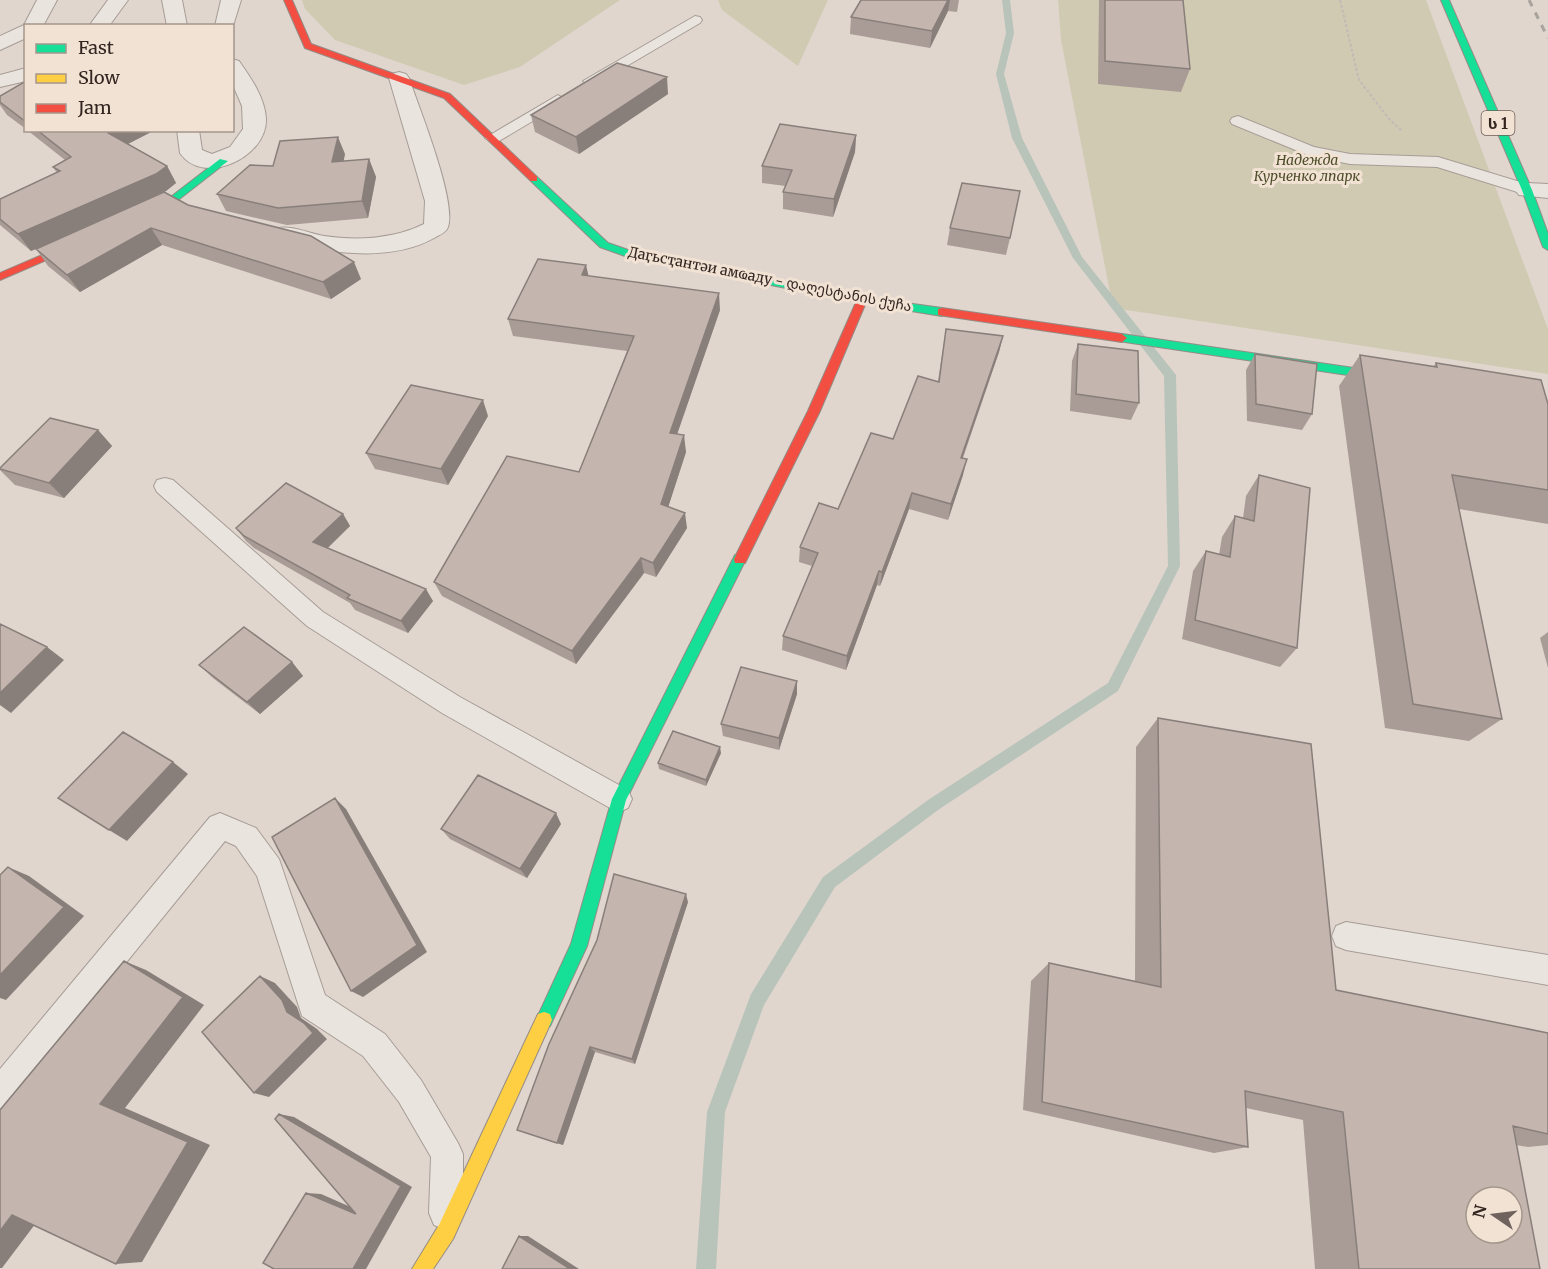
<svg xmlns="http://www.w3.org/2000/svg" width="1548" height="1269" viewBox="0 0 1548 1269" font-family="Merriweather,'Noto Sans Georgian',serif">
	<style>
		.green { fill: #d1cab2 }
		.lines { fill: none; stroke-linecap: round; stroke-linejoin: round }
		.stream { fill: #b8c4ba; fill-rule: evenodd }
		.lane-casing { stroke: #a69c96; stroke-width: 2 }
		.street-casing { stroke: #a69c96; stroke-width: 2 }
		.fast-casing { stroke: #958c86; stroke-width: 2 }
		.slow-casing { stroke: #958c86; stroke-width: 2 }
		.jam-casing { stroke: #958c86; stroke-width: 2 }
		.path { stroke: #c1bab5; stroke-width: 2; stroke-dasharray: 3 2; stroke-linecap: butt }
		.lane { fill: #e9e4de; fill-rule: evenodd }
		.street { fill: #e9e4de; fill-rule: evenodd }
		.fast { fill: #16e098; fill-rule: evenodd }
		.slow { fill: #ffcf43; fill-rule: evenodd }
		.jam { fill: #f24e42; fill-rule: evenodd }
		.rail { stroke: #a9a39e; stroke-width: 3; stroke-dasharray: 7 7; stroke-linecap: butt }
		.wall { fill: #a99c96 }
		.shaded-wall { fill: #897f7a }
		.building { fill: #c4b5af; stroke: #897f7a; stroke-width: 1.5; fill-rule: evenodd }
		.labels { text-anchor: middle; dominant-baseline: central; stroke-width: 6; stroke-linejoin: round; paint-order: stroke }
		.far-park-label { font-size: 14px; font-style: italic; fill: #4d4d29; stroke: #f1e2d4 }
		.far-street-label { font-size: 14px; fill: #332420; stroke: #f1e2d4 }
		.shield { fill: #f1e2d4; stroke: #6c5d56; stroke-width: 1.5 }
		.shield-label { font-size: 15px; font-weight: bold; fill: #332420 }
	</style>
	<rect width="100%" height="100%" fill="#e0d6ce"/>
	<path class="green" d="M 302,0 L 620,0 L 520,67 L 464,85 L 335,40 L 305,9 Z
		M 718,0 L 828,0 L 798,66 L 722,10 Z
		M 1058,0 L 1426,0 L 1548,329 L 1548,374 L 1113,308 L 1061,40 Z"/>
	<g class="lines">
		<path class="stream" d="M 1002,0 L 1010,0 L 1014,33 L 1004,74 L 1022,138 L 1082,257 L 1176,375 L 1180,566 L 1118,691 L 938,810 L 835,887 L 764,1005 L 725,1112 L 716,1269 L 696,1269 L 707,1112 L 751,994 L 823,877 L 928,800 L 1108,683 L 1168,566 L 1164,376 L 1073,258 L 1012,138 L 996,74 L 1006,33 Z"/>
		<defs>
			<path id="lane" d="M 695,16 L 700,17 L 702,20 L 700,23 L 596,84 L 591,86 L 583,81 Z
				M 558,95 L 566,100 L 563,103 L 499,141 L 493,143 L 485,138 Z
				M 1238,116 L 1314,147 L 1350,154 L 1438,157 L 1533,186 L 1535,190 L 1533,194 L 1527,195 L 1437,167 L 1350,164 L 1310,156 L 1232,124 L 1230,121 L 1232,118 Z
				M 165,478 L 173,480 L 323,612 L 460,697 L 628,790 L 632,799 L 628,808 L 619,812 L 610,808 L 442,713 L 307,626 L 157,492 L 154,486 L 157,480 Z
				M 220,813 L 256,828 L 279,859 L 325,995 L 385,1034 L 421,1080 L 458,1143 L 463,1154 L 463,1213 L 458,1225 L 446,1230 L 434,1225 L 429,1213 L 431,1157 L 399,1102 L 363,1056 L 302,1016 L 257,876 L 236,846 L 225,841 L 11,1104 L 0,1109 L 0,1069 L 210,817 Z
				M 1346,922 L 1548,955 L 1548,985 L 1346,950 L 1336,946 L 1332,936 L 1336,926 Z"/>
			<path id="street" d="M 37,0 L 57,0 L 43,26 L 26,26 L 26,38 L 0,50 L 0,36 L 24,25 Z
				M 108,0 L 128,0 L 109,26 L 89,26 Z
				M 162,0 L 182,0 L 187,26 L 167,26 Z
				M 221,0 L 241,0 L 232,29 L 232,26 L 215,26 Z
				M 232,59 L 239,61 C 251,78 265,98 266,119 C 267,158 203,187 180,153 L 177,130 L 199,130 L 202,150 L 212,154 L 230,147 L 243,129 L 242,106 L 232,83 Z
				M 26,68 L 26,81 L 0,87 L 0,75 Z
				M 399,72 L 406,74 L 409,78 C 419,108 457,201 448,227 C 446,233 439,235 434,238 C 388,264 322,252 273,239 L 270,234 L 273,229 C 290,224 307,233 324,236 C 356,241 395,239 424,224 L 425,201 L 389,78 L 392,74 Z
				M 1527,183 L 1548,184 L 1548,198 L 1519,195 L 1515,190 L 1519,185 Z"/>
			<path id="fast" d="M 1441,0 L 1449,0 L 1532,190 L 1548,234 L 1548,250 L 1543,247 L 1522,190 Z
				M 220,159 L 228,161 L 178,200 L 139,218 L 136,219 L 131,216 L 172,196 Z
				M 531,177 L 537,177 L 608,243 L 631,251 L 862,297 L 942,308 L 947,312 L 942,316 L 862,303 L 625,256 L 600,247 L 531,181 Z
				M 1122,334 L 1395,374 L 1401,378 L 1395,382 L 1118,341 L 1118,335 Z
				M 740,554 L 746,559 L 626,800 L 587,946 L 550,1026 L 544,1028 L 538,1026 L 536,1020 L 571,944 L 612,799 L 735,555 Z"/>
			<path id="slow" d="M 544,1012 L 550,1014 L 552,1020 L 453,1239 L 433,1269 L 412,1269 L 439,1225 L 538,1014 Z"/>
			<path id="jam" d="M 284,0 L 292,0 L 311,44 L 450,94 L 537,177 L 537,181 L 531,181 L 444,98 L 305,48 Z
				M 84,237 L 89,240 L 88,242 L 0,280 L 0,273 Z
				M 862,297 L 867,300 L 820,411 L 745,563 L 735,563 L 734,559 L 808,411 L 857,300 Z
				M 942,308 L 1122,334 L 1127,338 L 1122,342 L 938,315 L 938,309 Z"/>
		</defs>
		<use href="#lane" class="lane-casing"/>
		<use href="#street" class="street-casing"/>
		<use href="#fast" class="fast-casing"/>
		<use href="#slow" class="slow-casing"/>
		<use href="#jam" class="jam-casing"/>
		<path class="path" d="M 1340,0 L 1359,80 L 1390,120 L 1402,131"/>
		<use href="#lane" class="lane"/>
		<use href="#street" class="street"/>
		<use href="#fast" class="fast"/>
		<use href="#slow" class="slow"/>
		<use href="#jam" class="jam"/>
		<path class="rail" d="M 1529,0 L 1548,38"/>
	</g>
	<path class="wall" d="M 861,0 L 959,0 L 957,12 L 948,11 L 930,48 L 850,34 L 851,17 Z
		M 1099,0 L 1183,0 L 1190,69 L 1181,92 L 1098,84 Z
		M 26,81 L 26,129 L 7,115 L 0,105 L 0,96 Z
		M 668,94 L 579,154 L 535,132 L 531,115 Z
		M 27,130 L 155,130 L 128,144 L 167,166 L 176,183 L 166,191 L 59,238 L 188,205 L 361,279 L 331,299 L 162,245 L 80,292 L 48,266 L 36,249 L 31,251 L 0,225 L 0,199 L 57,173 L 53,167 L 65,160 Z
		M 856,135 L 855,152 L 833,217 L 783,209 L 783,192 L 786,186 L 762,183 L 762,166 Z
		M 345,154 L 343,161 L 369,159 L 376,177 L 368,218 L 287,225 L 226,211 L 217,194 L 273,166 Z
		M 950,228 L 1010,238 L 1006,255 L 947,245 Z
		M 588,276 L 720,310 L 677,434 L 686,452 L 668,507 L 687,528 L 656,577 L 644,573 L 576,664 L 442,596 L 434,582 L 579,472 L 627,351 L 513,336 L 508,319 Z
		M 946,329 L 1003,336 L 999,352 L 963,458 L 963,475 L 948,520 L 909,509 L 880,586 L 877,585 L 846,670 L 782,650 L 783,636 L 812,566 L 799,562 L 800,547 L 838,509 L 938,381 Z
		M 1078,344 L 1139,403 L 1131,420 L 1070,411 L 1072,361 Z
		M 1255,354 L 1312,414 L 1302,430 L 1247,421 L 1246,370 Z
		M 1360,355 L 1433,367 L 1436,363 L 1548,404 L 1548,524 L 1459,509 L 1502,719 L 1469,741 L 1385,728 L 1339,386 Z
		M 488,416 L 448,485 L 375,469 L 366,453 Z
		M 98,430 L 112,446 L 64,498 L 15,485 L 0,470 L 0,468 Z
		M 1259,475 L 1297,648 L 1280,667 L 1182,639 L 1193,571 L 1206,551 L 1219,555 L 1222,537 L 1235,516 L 1243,518 L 1246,496 Z
		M 343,514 L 350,526 L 328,548 L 433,601 L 408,633 L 355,610 L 350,603 L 254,548 L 246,541 L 236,528 Z
		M 1548,632 L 1548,668 L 1540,638 Z
		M 292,662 L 303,676 L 260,714 L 213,678 L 199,665 Z
		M 797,681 L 797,694 L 779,750 L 723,736 L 721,724 Z
		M 1158,718 L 1336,990 L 1548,1033 L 1548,1145 L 1528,1147 L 1516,1145 L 1540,1269 L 1315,1269 L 1303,1120 L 1246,1108 L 1248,1147 L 1214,1153 L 1023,1110 L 1031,981 L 1049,963 L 1135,981 L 1136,747 Z
		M 721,753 L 706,786 L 659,769 L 658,763 Z
		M 561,824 L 527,878 L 450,839 L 441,829 Z
		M 688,902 L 635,1064 L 595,1052 L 563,1145 L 517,1130 Z"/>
	<path class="shaded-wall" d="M 948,0 L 950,0 L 948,11 L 930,48 L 932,31 Z
		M 667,77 L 668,94 L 579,154 L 576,137 Z
		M 112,130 L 155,130 L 118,149 L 108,133 Z
		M 856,135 L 855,152 L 833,217 L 834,199 Z
		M 338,137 L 345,154 L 340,179 L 332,162 Z
		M 369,159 L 376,177 L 368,218 L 362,201 Z
		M 167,166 L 176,183 L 166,191 L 31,251 L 18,234 Z
		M 151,228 L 162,245 L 80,292 L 67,275 Z
		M 354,262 L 361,279 L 331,299 L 323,282 Z
		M 586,265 L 590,282 L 582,275 Z
		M 719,293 L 720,310 L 672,449 L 670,433 Z
		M 1003,336 L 999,352 L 957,473 L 961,458 Z
		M 483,400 L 488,416 L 448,485 L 441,469 Z
		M 98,430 L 112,446 L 64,498 L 49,483 Z
		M 684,435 L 686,452 L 664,520 L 661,504 Z
		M 967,459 L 963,475 L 948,520 L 951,504 Z
		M 912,493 L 909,509 L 880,586 L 882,572 Z
		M 685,513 L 687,528 L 656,577 L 653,563 Z
		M 343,514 L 350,526 L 321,554 L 313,542 Z
		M 641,558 L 644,573 L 576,664 L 572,651 Z
		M 879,571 L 877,585 L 846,670 L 847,656 Z
		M 426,589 L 433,601 L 408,633 L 401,621 Z
		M 47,647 L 64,660 L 11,713 L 0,705 L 0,693 Z
		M 292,662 L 303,676 L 260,714 L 247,702 Z
		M 797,681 L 797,694 L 779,750 L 779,738 Z
		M 720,747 L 721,753 L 706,786 L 706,780 Z
		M 173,762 L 188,774 L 127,841 L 109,830 Z
		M 335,798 L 346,809 L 427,952 L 363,997 L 351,991 Z
		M 556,813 L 561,824 L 527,878 L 520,869 Z
		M 8,867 L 29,876 L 84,916 L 6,1000 L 0,998 L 0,975 Z
		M 686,894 L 688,902 L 635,1064 L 632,1059 Z
		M 124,961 L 146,970 L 204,1005 L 125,1108 L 210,1145 L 142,1262 L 116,1264 L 100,1104 Z
		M 260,976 L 275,983 L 297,1007 L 301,1018 L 317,1029 L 327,1039 L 269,1097 L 254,1093 Z
		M 590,1047 L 595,1052 L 563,1145 L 557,1143 Z
		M 279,1114 L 294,1117 L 412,1187 L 366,1269 L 353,1269 L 401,1186 Z
		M 306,1193 L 321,1194 L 369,1215 L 356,1214 Z
		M 12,1215 L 42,1215 L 2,1268 L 0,1268 L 0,1231 Z
		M 519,1236 L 528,1236 L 579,1269 L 570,1269 Z"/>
	<path class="building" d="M 861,0 L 948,0 L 932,31 L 851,17 Z
		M 1105,0 L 1183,0 L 1190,69 L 1105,61 Z
		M 617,63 L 667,77 L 576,137 L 531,115 Z
		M 26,81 L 26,122 L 0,102 L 0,96 Z
		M 780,124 L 856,135 L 834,199 L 783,192 L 792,170 L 762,166 Z
		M 37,130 L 112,130 L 108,133 L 167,166 L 156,174 L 18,234 L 0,219 L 0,199 L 60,171 L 53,167 L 71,157 Z
		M 338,137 L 332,162 L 369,159 L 362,201 L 278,208 L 217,194 L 250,165 L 273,166 L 280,141 Z
		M 962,183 L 1020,191 L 1010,238 L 950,228 Z
		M 164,192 L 188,205 L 311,236 L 354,262 L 323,282 L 151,228 L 67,275 L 36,249 Z
		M 538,259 L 586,265 L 582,275 L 719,293 L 670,433 L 684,435 L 661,504 L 685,513 L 653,563 L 641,558 L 572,651 L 434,582 L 507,456 L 579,472 L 634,336 L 508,319 Z
		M 946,329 L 1003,336 L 961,458 L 967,459 L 951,504 L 912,493 L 882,572 L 879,571 L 847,656 L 783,636 L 818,553 L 800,547 L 819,503 L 838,509 L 871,433 L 893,439 L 918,376 L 939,382 Z
		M 1078,344 L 1138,351 L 1139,403 L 1076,394 Z
		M 1255,354 L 1317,364 L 1312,414 L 1256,404 Z
		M 1360,355 L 1437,367 L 1436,363 L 1541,380 L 1548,404 L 1548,490 L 1452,475 L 1502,719 L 1413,704 Z
		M 411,385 L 483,400 L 441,469 L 366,453 Z
		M 50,418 L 98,430 L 49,483 L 0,469 L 0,468 Z
		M 1259,475 L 1310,488 L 1297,648 L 1195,620 L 1206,551 L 1230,557 L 1235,516 L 1254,521 Z
		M 286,483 L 343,514 L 313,542 L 426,589 L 401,621 L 347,598 L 350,595 L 244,536 L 236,528 Z
		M 0,624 L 47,647 L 0,693 Z
		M 244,627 L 292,662 L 247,702 L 199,665 Z
		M 741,667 L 797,681 L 779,738 L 721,724 Z
		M 1158,718 L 1311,744 L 1336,990 L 1548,1033 L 1548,1134 L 1513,1126 L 1540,1269 L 1359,1269 L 1343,1112 L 1245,1091 L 1248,1147 L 1042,1102 L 1049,963 L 1161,987 ZM 1476,1197 L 1512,1197 L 1512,1233 L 1476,1233 Z
		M 673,731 L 720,747 L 706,780 L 658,763 Z
		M 123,732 L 173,762 L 109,830 L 58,798 Z
		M 478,775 L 556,813 L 520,869 L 441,829 Z
		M 335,798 L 417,945 L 351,991 L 272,837 Z
		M 8,867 L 64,907 L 0,975 L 0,875 Z
		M 614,874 L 686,894 L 632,1059 L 590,1047 L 557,1143 L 517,1130 L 549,1044 L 597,940 Z
		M 124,961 L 183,997 L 100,1104 L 188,1142 L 116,1264 L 12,1215 L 0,1231 L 0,1110 Z
		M 260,976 L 282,1000 L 287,1012 L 304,1023 L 313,1033 L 254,1093 L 202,1032 Z
		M 279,1114 L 401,1186 L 353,1269 L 274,1269 L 263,1263 L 306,1193 L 356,1214 L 275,1119 Z
		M 519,1236 L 570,1269 L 502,1269 Z"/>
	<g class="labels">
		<g class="far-park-label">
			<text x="1307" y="160">Надежда<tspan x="1307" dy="16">Курченко лпарк</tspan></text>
		</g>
		<g class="far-street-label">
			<text transform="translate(770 279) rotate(11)">Даӷьсҭантәи амҩаду - დაღესტანის ქუჩა</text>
		</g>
		<rect class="shield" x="1481.5" y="111" width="33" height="24" rx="4.5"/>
		<g class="shield-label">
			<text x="1498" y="123">ს 1</text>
		</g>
	</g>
	<rect x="24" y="24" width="210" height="108" fill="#f1e2d4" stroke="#a5968c" stroke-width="1.5"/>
	<rect x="36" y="44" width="30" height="9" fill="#16e098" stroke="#a5968c" stroke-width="1.5"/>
	<text x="78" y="54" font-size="18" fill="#332420">Fast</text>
	<rect x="36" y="74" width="30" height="9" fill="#ffcf43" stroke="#a5968c" stroke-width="1.5"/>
	<text x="78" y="84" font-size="18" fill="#332420">Slow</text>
	<rect x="36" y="104" width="30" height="9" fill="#f24e42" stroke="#a5968c" stroke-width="1.5"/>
	<text x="78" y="114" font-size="18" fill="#332420">Jam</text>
	<g transform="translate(1494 1215) rotate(284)"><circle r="28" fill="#f1e2d4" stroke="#a5968c" stroke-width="1.5"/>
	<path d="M0-4.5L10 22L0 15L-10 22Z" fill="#70625d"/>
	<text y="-9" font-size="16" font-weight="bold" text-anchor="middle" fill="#332420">N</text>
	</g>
</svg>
